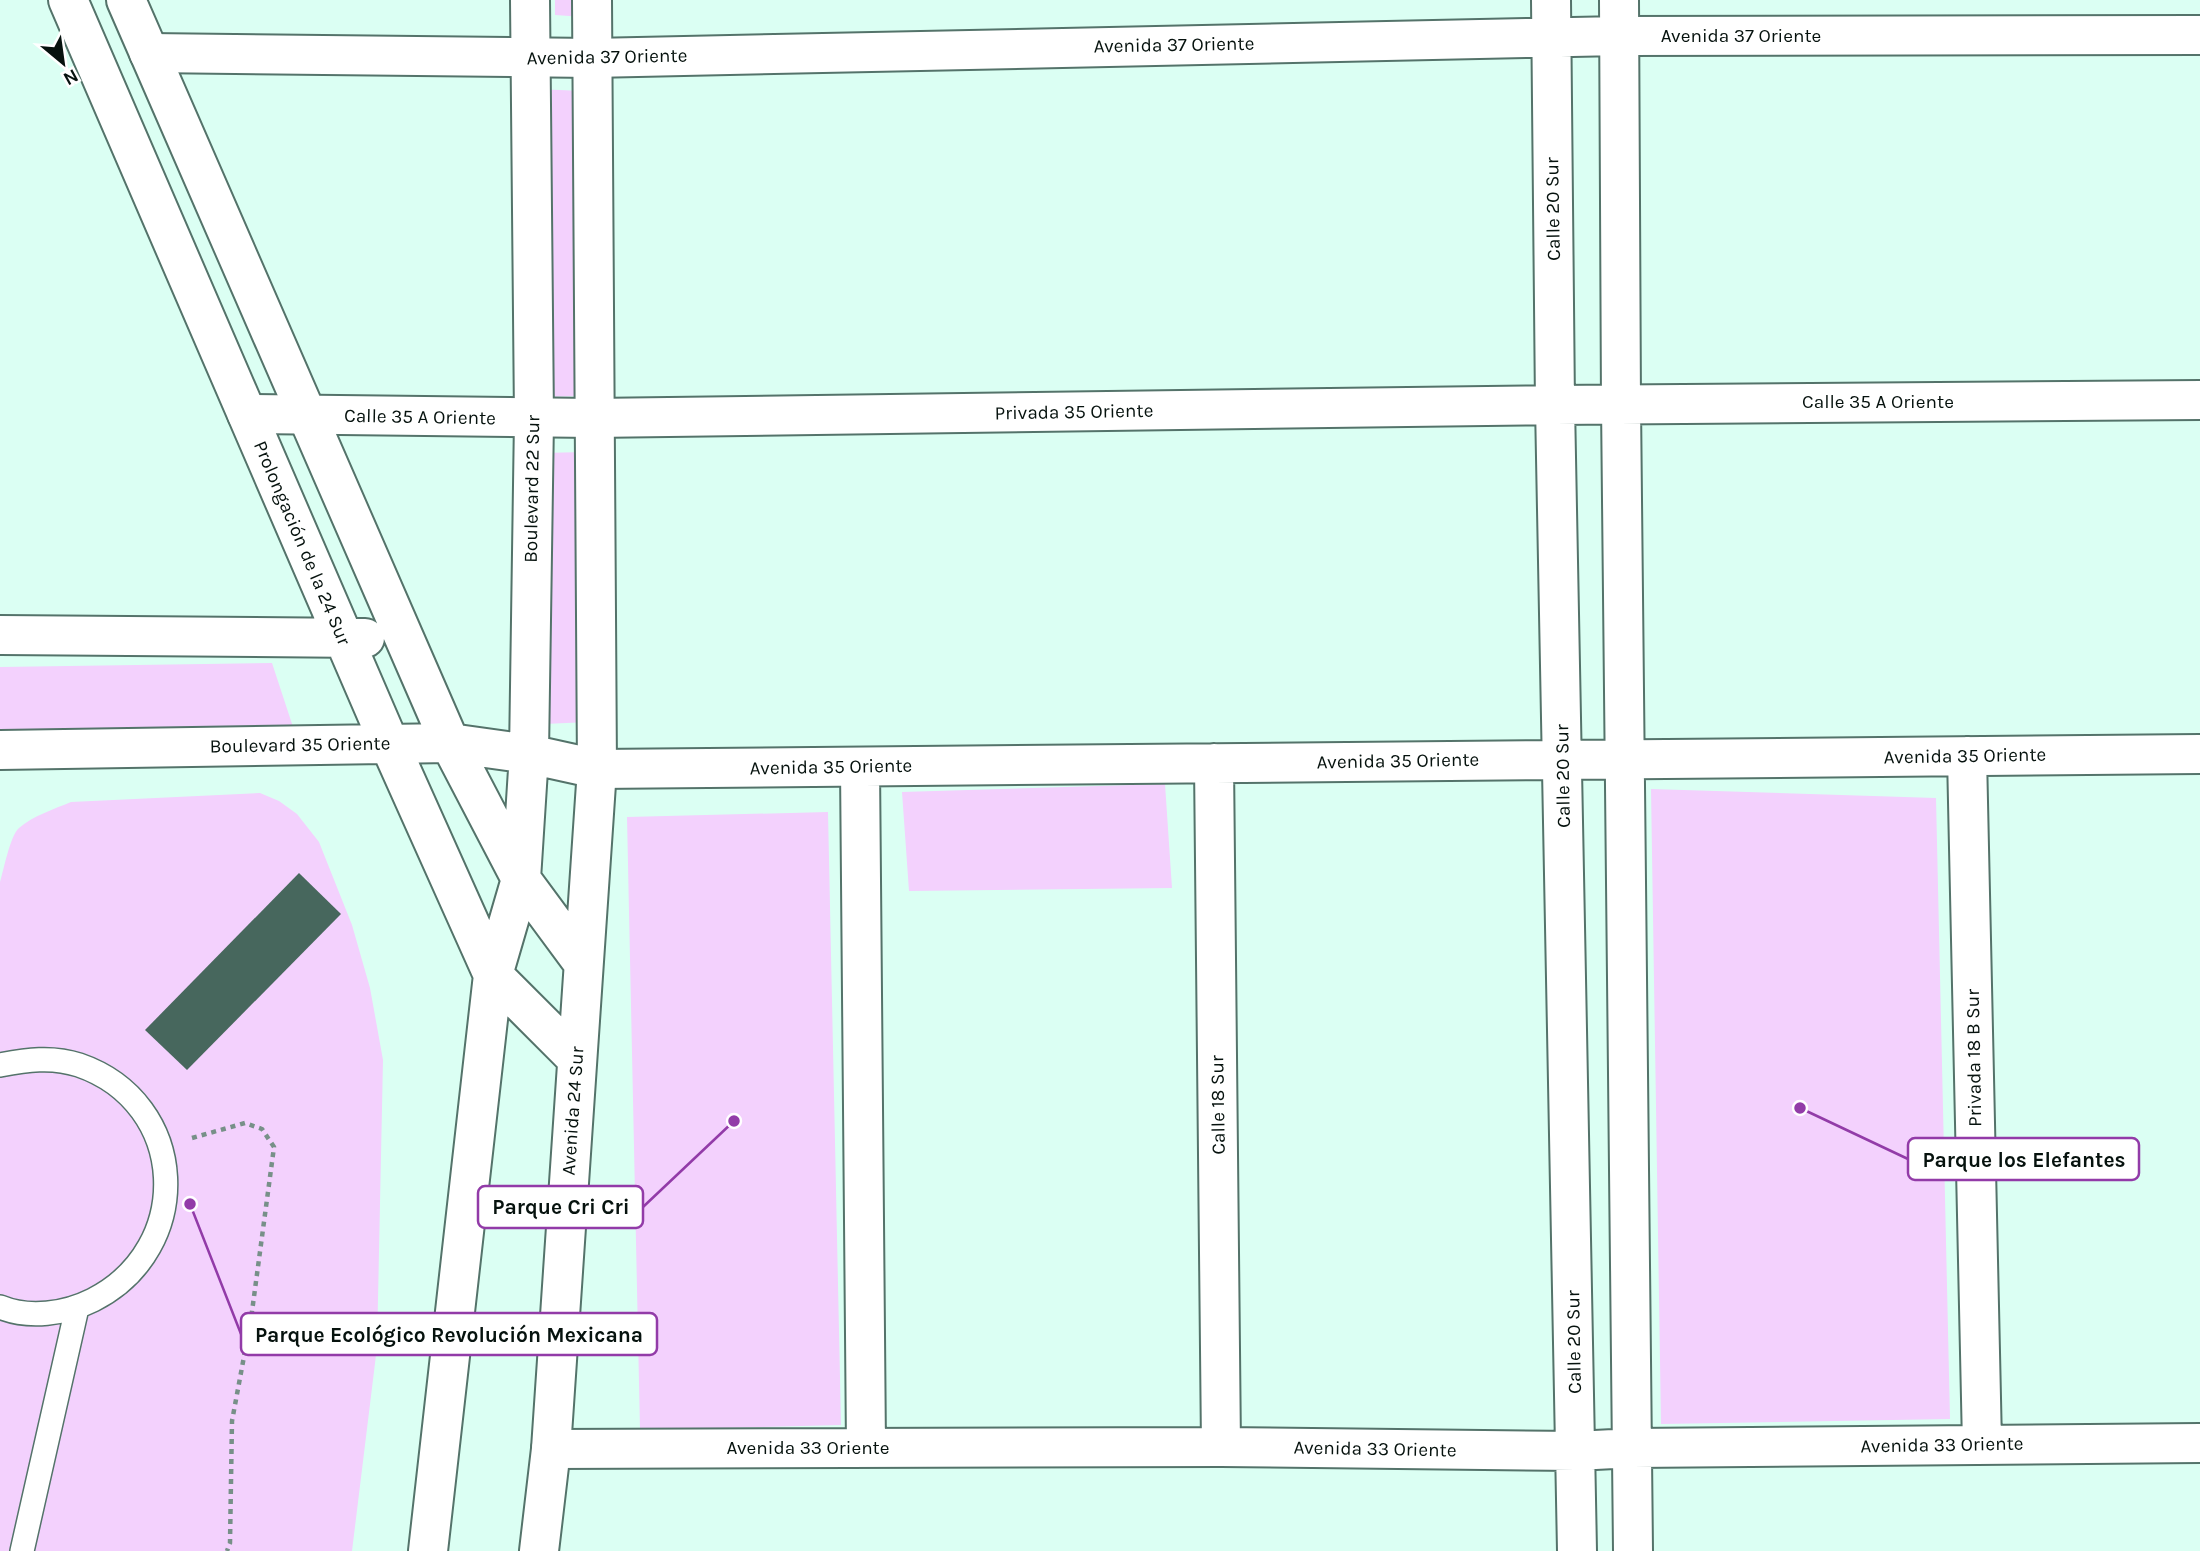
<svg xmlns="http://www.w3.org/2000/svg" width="2200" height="1551" viewBox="0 0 2200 1551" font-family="Karla,sans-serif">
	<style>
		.green { fill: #f3d1fd }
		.building { fill: #47675d }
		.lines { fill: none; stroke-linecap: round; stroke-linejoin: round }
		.lane-casing { stroke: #54736a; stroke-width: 26 }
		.street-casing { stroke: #54736a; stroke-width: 42 }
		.secondary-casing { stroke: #54736a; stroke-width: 42 }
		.path { stroke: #779088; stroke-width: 4.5; stroke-dasharray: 5 5; stroke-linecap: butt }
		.lane { stroke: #fff; stroke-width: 23 }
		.street { stroke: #fff; stroke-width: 38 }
		.secondary { stroke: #fff; stroke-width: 38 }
		.labels { text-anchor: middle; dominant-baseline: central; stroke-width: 5; stroke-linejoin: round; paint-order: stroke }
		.street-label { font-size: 19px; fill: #06120e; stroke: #fff }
		.leader { fill: none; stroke: #923ba8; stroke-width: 2.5 }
		.callout-dot { fill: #923ba8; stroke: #fff; stroke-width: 2.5 }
		.callout { fill: #fff; stroke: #923ba8; stroke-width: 2.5 }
		.callout-label { font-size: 21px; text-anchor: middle; font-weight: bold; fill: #06120e }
	</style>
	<rect width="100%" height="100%" fill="#dbfff3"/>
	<path class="green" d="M 555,0 L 584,0 L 584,17 L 555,15 Z
		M 537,89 L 582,91 L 583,396 L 539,397 Z
		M 587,452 L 589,722 L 544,724 L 541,453 Z
		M 272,663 L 294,730 L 0,733 L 0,667 Z
		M 1165,784 L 1172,888 L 909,891 L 902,792 Z
		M 1651,789 L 1936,798 L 1950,1419 L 1661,1424 Z
		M 260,793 L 279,801 L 297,814 L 319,842 L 352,925 L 370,988 L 383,1060 L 377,1347 L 352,1551 L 0,1551 L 0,882 C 4,869 10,836 19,828 C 33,816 54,809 71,802 Z
		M 828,812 L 841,1425 L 640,1430 L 627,817 Z"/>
	<path class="building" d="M 299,873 L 341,914 L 187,1070 L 145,1030 Z"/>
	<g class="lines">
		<defs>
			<path id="lane" d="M 0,1065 C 26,1060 52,1056 79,1065 C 189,1103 195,1248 93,1300 C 65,1314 29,1319 0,1307
				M 22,1551 L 77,1308"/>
			<path id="street" d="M 1551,0 L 1555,405 L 1577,1551
				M 1619,0 L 1621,404 L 1633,1551
				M 149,53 L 592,58 L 1620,36 L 2200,35
				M 247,414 L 593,418 L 1555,405 L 2200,400
				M 1967,756 L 1982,1444
				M 1214,763 L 1221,1447
				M 860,767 L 866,1447
				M 597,769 L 2200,754
				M 551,1449 L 1221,1447 L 1576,1451 L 1633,1448 L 2200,1443"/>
			<path id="secondary" d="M 68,0 L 389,743 L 493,975 L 577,1059
				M 126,0 L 450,743 L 521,879 L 583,963
				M 0,635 L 365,638
				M 0,750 L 450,743 L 529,754 L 597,769
				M 428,1551 L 493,975 L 521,879 L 529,754 L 534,419 L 530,0
				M 539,1551 L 551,1449 L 597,769 L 592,0"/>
		</defs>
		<use href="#lane" class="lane-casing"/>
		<use href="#street" class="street-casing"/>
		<use href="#secondary" class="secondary-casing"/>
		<path class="path" d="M 192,1138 L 245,1123 L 262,1129 L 274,1147 L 251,1319 L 232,1421 L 230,1543 L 227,1551"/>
		<use href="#lane" class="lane"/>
		<use href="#street" class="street"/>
		<use href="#secondary" class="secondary"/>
	</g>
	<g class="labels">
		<g class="street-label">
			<text x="1741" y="36">Avenida 37 Oriente</text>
			<text transform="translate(1174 45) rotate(-1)">Avenida 37 Oriente</text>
			<text transform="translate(607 57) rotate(-1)">Avenida 37 Oriente</text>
			<text transform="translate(1553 209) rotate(-91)">Calle 20 Sur</text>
			<text x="1878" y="402">Calle 35 A Oriente</text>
			<text transform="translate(1074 412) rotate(-1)">Privada 35 Oriente</text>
			<text transform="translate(420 417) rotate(1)">Calle 35 A Oriente</text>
			<text transform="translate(532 489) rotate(-89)">Boulevard 22 Sur</text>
			<text transform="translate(302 543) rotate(67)">Prolongación de la 24 Sur</text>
			<text transform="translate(300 745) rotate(-1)">Boulevard 35 Oriente</text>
			<text transform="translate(1965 756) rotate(-1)">Avenida 35 Oriente</text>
			<text transform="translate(1398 761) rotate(-1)">Avenida 35 Oriente</text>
			<text transform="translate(831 767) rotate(-1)">Avenida 35 Oriente</text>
			<text transform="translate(1563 776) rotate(-91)">Calle 20 Sur</text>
			<text transform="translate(1974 1058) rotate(-91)">Privada 18 B Sur</text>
			<text transform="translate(1218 1105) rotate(-91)">Calle 18 Sur</text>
			<text transform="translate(573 1111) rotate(-86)">Avenida 24 Sur</text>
			<text transform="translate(1574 1342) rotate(-91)">Calle 20 Sur</text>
			<text transform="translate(1942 1445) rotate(-1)">Avenida 33 Oriente</text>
			<text x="808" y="1448">Avenida 33 Oriente</text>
			<text transform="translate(1375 1449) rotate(1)">Avenida 33 Oriente</text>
		</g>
	</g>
	<path class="leader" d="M1800 1108L1908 1159M734 1121L643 1207M190 1204L241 1334"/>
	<g class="callout-dot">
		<circle cx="1800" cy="1108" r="7"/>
		<circle cx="734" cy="1121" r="7"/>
		<circle cx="190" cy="1204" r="7"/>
	</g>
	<g class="callout">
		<rect x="1908" y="1138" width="231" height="42" rx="7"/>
		<rect x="478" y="1186" width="165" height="42" rx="7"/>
		<rect x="241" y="1313" width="416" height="42" rx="7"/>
	</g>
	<g class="callout-label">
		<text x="2024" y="1167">Parque los Elefantes</text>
		<text x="561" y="1214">Parque Cri Cri</text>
		<text x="449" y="1342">Parque Ecológico Revolución Mexicana</text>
	</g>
	<g transform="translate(63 63) rotate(151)" stroke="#ffffff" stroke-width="5" paint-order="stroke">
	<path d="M0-5L12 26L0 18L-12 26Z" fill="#06120e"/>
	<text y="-10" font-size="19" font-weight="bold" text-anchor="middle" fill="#06120e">N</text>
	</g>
</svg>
